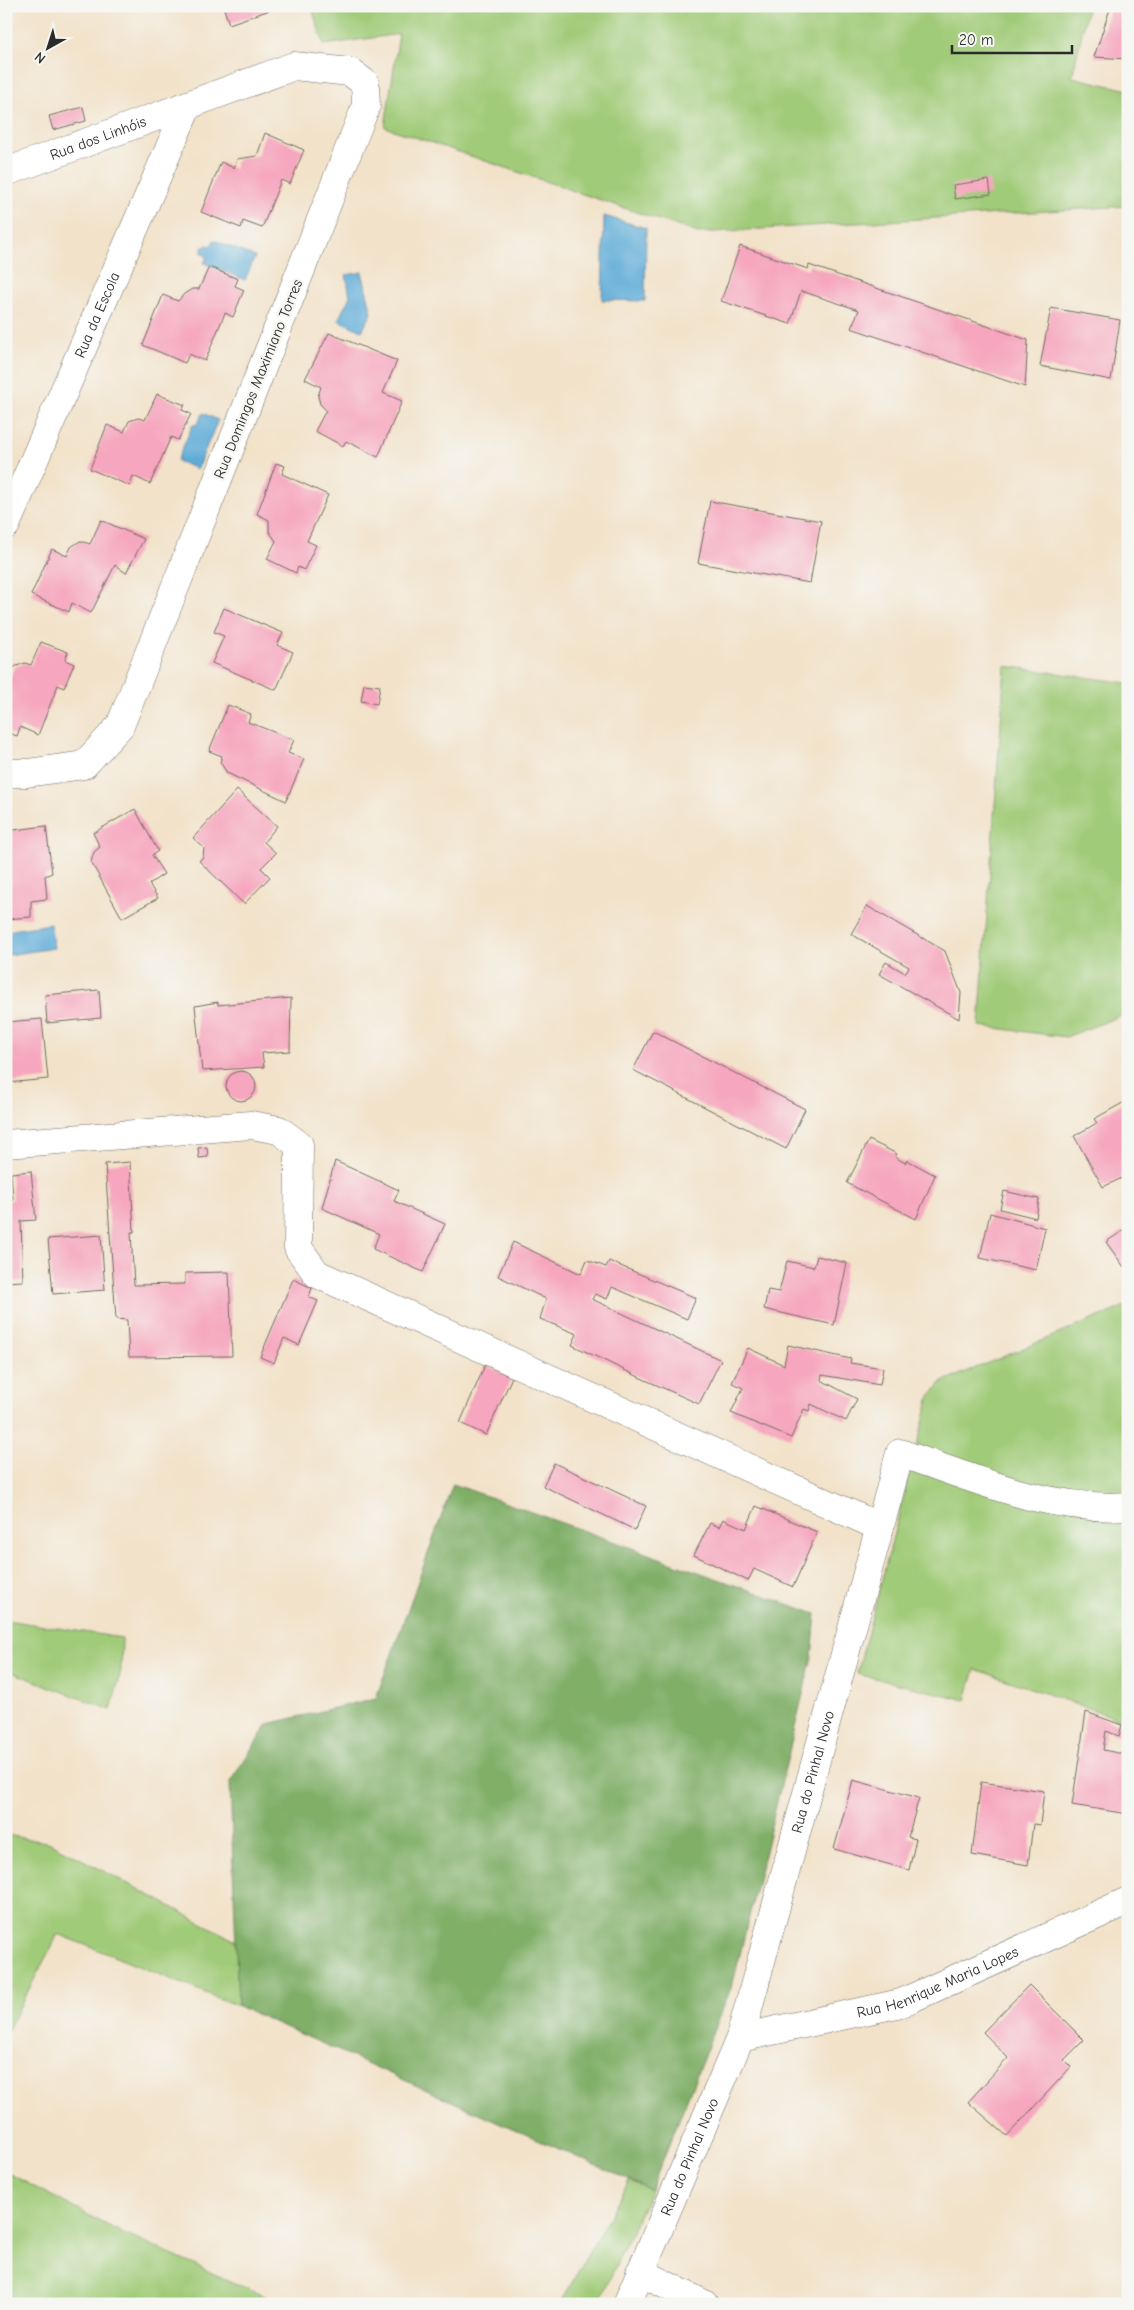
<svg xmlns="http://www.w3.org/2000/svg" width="1134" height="2310" viewBox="0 0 1134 2310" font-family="'Comic Neue',sans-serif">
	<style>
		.green { fill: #a0cb78; stroke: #667b52 }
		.forest { fill: #80af68; stroke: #566d4a }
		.water { fill: #5facd8; stroke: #456c82 }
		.building { fill: #f6a6be }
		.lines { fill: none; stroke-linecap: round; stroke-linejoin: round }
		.street-casing { stroke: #716b62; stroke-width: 29 }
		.street { stroke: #fff; stroke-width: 28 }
		.labels { text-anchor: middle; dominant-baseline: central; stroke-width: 5; stroke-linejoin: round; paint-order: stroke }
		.street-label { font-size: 15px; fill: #2b2b2b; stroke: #f6f6f2 }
	</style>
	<rect width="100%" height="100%" fill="#f6f6f2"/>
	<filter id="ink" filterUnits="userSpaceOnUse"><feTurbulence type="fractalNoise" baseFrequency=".02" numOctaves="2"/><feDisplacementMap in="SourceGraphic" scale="10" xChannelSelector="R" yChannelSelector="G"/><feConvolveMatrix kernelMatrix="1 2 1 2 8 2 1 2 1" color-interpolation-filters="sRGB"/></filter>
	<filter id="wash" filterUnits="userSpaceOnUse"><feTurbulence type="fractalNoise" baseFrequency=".0096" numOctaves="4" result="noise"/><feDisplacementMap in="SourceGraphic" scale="20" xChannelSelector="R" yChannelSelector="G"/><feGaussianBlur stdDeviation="1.12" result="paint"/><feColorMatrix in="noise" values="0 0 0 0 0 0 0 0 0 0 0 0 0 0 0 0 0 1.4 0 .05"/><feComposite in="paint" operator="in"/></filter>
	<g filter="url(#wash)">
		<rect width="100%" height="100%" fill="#f2e2c9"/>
		<path class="green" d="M 311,6 L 1088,6 L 1072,77 L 1128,90 L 1128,206 L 698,233 L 385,127 L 399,34 L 324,45 Z
			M 1005,666 L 1128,683 L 1128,1013 L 1066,1037 L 979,1026 Z
			M 1128,1305 L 1128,1722 L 975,1669 L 966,1700 L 857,1674 L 930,1396 L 942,1382 Z
			M 6,1620 L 122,1638 L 121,1670 L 111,1710 L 6,1670 Z
			M 6,1835 L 51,1843 L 236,1941 L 238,2006 L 58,1934 L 6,2033 Z
			M 6,2172 L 124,2234 L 282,2304 L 6,2304 Z
			M 629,2181 L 651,2190 L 598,2304 L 560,2304 Z"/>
		<path class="forest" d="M 453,1484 L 816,1614 L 812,1657 L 733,1983 L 651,2190 L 238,2006 L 230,1782 L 268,1724 L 376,1698 Z"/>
		<path class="water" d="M 604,216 L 646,228 L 645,301 L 602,300 Z
			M 214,240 L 255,257 L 245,280 L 204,263 L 207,257 L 202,253 L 202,248 L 207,245 L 211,246 Z
			M 362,272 L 372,313 L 362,331 L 338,320 L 350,296 L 346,275 Z
			M 203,413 L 218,420 L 197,469 L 177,461 L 193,424 L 197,425 Z
			M 50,924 L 54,948 L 8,955 L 6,931 Z"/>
		<g id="blocks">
			<path class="building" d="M 223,6 L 276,6 L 276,8 L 229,24 Z
				M 1111,6 L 1128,6 L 1128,59 L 1094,57 Z
				M 83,107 L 86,121 L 53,130 L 49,116 Z
				M 265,133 L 304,150 L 290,184 L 281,180 L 262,228 L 243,221 L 241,228 L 201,212 L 221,162 L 234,168 L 237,159 L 257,156 Z
				M 989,180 L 991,194 L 955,199 L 953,185 Z
				M 740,246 L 808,269 L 809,265 L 1028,340 L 1025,387 L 851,328 L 859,310 L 801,291 L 790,324 L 721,301 Z
				M 209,267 L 238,279 L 235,286 L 244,290 L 233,317 L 225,313 L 205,361 L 189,354 L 185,363 L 143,345 L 163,295 L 178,301 L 184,294 L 192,289 L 199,289 Z
				M 1051,308 L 1120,320 L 1111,380 L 1040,366 Z
				M 329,333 L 397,361 L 383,393 L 402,401 L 378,457 L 346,441 L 343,446 L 315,431 L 326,410 L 320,404 L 318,396 L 321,387 L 305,379 Z
				M 157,394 L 185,405 L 182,410 L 191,414 L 178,440 L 171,437 L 150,484 L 133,476 L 130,486 L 90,469 L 107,425 L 124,432 L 129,421 L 138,418 L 145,420 Z
				M 276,463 L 285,466 L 282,474 L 328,495 L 307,541 L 316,545 L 304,570 L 298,567 L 296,573 L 267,559 L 276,541 L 269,531 L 269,520 L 257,514 Z
				M 710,501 L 821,521 L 810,583 L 698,563 Z
				M 101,520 L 144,539 L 126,573 L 115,565 L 91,613 L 72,603 L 69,612 L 31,595 L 52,549 L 67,556 L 71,547 L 80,541 L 90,544 Z
				M 224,608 L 283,633 L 277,645 L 293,652 L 276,690 L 212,663 L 224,636 L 214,632 Z
				M 41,642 L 68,652 L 65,660 L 74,664 L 64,688 L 58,685 L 38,735 L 20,727 L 17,736 L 6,732 L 6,677 L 10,678 L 14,667 L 25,663 L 31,665 Z
				M 364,684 L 380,686 L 377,704 L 361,701 Z
				M 228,705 L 251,714 L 248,722 L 294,740 L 288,753 L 304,759 L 286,801 L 227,773 L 220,762 L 222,756 L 209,751 Z
				M 237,790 L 277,826 L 264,842 L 276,853 L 261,868 L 270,877 L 244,904 L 199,861 L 203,857 L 204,848 L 193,838 Z
				M 135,809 L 158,851 L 152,855 L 164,874 L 149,884 L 158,898 L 122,918 L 91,862 L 94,852 L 100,847 L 93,833 Z
				M 46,826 L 52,873 L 45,876 L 47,899 L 31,901 L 31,917 L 6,919 L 6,831 Z
				M 867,906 L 945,951 L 961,993 L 959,1019 L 879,974 L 886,962 L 905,973 L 909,967 L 851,934 Z
				M 99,990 L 101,1018 L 47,1023 L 45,995 Z
				M 291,998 L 290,1051 L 262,1053 L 264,1067 L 202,1071 L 195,1006 L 218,1002 L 218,1005 Z
				M 42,1019 L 48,1079 L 6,1083 L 6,1022 Z
				M 653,1031 L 805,1109 L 786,1149 L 633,1070 Z
				M226 1086a15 15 0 1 1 30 0a15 15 0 1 1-30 0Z
				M 1128,1100 L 1128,1175 L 1103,1187 L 1074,1136 L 1097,1123 L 1094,1119 Z
				M 869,1140 L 897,1154 L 895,1157 L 905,1163 L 907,1160 L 935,1175 L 916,1219 L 847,1183 Z
				M 207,1147 L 208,1157 L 199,1158 L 198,1148 Z
				M 335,1161 L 399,1190 L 394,1201 L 445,1224 L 423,1272 L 373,1249 L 379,1234 L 322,1208 Z
				M 130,1162 L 134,1232 L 131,1232 L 134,1285 L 185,1284 L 185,1273 L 229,1272 L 232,1356 L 129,1357 L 127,1320 L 116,1319 L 105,1164 Z
				M 31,1171 L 36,1220 L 21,1221 L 23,1281 L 6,1282 L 6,1201 L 13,1200 L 11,1173 Z
				M 1004,1191 L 1039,1199 L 1036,1218 L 1000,1209 Z
				M 990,1213 L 1045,1228 L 1036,1270 L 980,1258 Z
				M 1124,1230 L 1128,1235 L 1128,1264 L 1124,1267 L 1106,1242 Z
				M 101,1235 L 105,1290 L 53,1294 L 48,1239 Z
				M 513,1242 L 581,1274 L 587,1260 L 606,1267 L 609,1261 L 696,1298 L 687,1319 L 612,1287 L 607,1299 L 595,1294 L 592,1299 L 721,1360 L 699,1404 L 641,1378 L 572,1345 L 577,1334 L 540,1319 L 546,1299 L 498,1276 Z
				M 817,1256 L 847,1263 L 834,1325 L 764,1309 L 768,1290 L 779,1292 L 787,1261 L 814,1267 Z
				M 293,1279 L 312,1288 L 309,1297 L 318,1301 L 299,1345 L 284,1338 L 274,1363 L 260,1357 Z
				M 788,1345 L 851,1359 L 850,1363 L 883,1368 L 880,1385 L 822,1375 L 821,1380 L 857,1399 L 846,1421 L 811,1404 L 809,1411 L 804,1409 L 791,1438 L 731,1413 L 743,1388 L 732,1383 L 748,1348 L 784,1365 Z
				M 485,1365 L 512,1377 L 486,1435 L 460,1423 Z
				M 554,1463 L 646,1506 L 635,1530 L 543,1486 Z
				M 756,1506 L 817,1532 L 793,1587 L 754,1569 L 748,1581 L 694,1555 L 710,1523 L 719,1527 L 723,1519 L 746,1529 Z
				M 1086,1712 L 1122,1725 L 1119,1736 L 1106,1731 L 1103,1750 L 1128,1755 L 1128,1814 L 1072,1805 Z
				M 853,1780 L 919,1798 L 908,1837 L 916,1839 L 909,1870 L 834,1849 Z
				M 981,1782 L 1044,1791 L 1040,1825 L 1033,1824 L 1028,1865 L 972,1855 Z
				M 1029,1985 L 1084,2040 L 1064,2060 L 1071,2067 L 1007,2136 L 968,2102 L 1008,2058 L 983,2032 Z"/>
		</g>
	</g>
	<g filter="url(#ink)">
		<use href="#blocks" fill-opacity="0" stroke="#716b62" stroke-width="1"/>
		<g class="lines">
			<defs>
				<g id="street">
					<path id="s1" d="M 6,172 L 294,66 L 350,72 L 365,83 L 366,106 L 120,726 L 84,765 L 27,773 L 6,773"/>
					<path id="s2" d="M 6,525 L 188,105"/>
					<path d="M 6,1144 L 251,1125 L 279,1130 L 299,1145 L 298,1248 L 317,1274 L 880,1527"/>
					<path id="s3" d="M 740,2038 L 901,2003 L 1128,1901"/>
					<path d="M 640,2272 L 704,2304"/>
					<path id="s4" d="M 627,2304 L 740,2038 L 900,1453 C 973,1478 1049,1512 1128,1506"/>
				</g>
			</defs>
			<use href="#street" class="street-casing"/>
			<use href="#street" class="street"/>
		</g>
	</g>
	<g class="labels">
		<g class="street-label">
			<text stroke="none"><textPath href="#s1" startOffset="98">Rua dos Linhóis</textPath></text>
			<text stroke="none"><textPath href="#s2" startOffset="229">Rua da Escola</textPath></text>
			<text transform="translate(258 379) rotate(-68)">Rua Domingos Maximiano Torres</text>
			<text stroke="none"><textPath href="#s4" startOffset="565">Rua do Pinhal Novo</textPath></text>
			<text stroke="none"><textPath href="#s3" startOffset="206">Rua Henrique Maria Lopes</textPath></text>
			<text stroke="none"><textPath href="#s4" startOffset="160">Rua do Pinhal Novo</textPath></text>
		</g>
	</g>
	<rect width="1134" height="2310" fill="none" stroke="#f6f6f2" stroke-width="25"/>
	<g transform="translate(48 48) rotate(219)" stroke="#f6f6f2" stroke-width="4" paint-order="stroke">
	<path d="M0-4L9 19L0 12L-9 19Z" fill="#2b2b2b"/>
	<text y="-8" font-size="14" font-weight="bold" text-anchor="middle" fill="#2b2b2b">N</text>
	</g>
	<path d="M952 45v8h120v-8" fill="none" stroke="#2b2b2b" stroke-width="2.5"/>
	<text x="959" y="45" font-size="15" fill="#2b2b2b" stroke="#f6f6f2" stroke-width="4" paint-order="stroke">20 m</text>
</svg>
